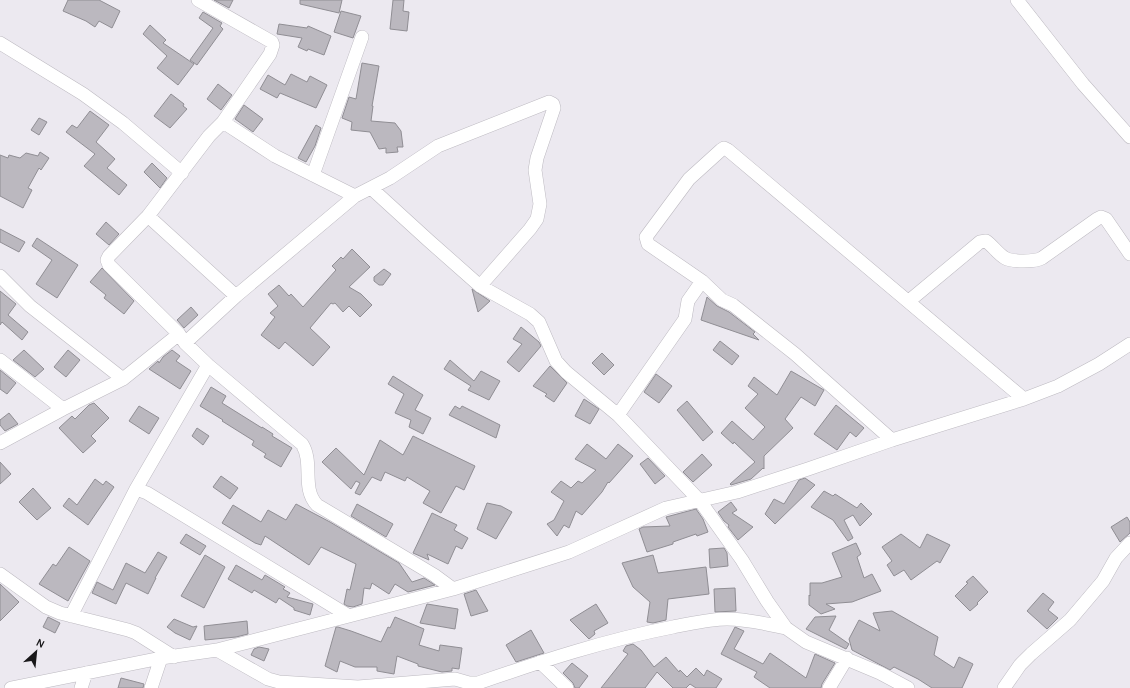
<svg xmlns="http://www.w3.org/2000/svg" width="1130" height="688" viewBox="0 0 1130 688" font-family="Karla,sans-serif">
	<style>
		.building { fill: #bbb8bf; stroke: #908e94 }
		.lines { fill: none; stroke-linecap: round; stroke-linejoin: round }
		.minor-casing { stroke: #bdbac1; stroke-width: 14 }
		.minor { stroke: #fff; stroke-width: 13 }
	</style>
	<rect width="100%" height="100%" fill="#ece9f0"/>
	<path class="building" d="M 68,0 L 99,0 L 120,11 L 112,28 L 99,21 L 95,27 L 86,21 L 63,11 Z
		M 214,0 L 233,0 L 229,8 Z
		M 300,0 L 342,0 L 339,13 L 300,4 Z
		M 393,0 L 404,0 L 403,11 L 409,12 L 407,31 L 390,29 Z
		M 341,11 L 361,16 L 353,38 L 334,32 Z
		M 203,12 L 222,23 L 220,26 L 223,29 L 197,65 L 190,60 L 213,28 L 199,18 Z
		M 279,24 L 307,28 L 308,26 L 331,36 L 324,55 L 308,49 L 307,51 L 298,47 L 302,38 L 277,34 Z
		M 150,25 L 166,40 L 163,43 L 194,64 L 178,85 L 157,68 L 167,56 L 143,34 Z
		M 362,63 L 379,66 L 372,106 L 373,106 L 371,121 L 395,123 L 401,131 L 403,147 L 397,147 L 398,152 L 386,153 L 386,148 L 379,149 L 370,132 L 351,130 L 352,122 L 342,118 L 349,97 L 356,99 Z
		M 291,74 L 307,82 L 310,76 L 327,85 L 316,108 L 280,93 L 277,98 L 260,89 L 268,75 L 285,85 Z
		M 218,84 L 232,95 L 221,110 L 207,99 Z
		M 171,94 L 184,104 L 183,106 L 187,109 L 170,128 L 154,116 Z
		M 244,105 L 263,119 L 253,132 L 235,119 Z
		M 90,111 L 109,125 L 96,142 L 115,159 L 107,168 L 127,185 L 119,195 L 84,166 L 95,154 L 66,132 L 72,125 L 77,128 Z
		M 39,118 L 47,122 L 39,135 L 31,130 Z
		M 316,125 L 321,128 L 315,146 L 306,162 L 298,158 Z
		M 40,152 L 49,158 L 41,170 L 39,168 L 28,188 L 32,190 L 23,208 L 0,196 L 0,155 L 8,158 L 9,155 L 20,158 L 26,153 L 38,156 Z
		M 152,163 L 167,178 L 160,188 L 144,172 Z
		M 106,222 L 119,234 L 109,245 L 96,234 Z
		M 0,229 L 25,242 L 19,252 L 0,242 Z
		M 37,238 L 78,265 L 57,298 L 36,284 L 52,260 L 32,246 Z
		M 352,249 L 370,267 L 349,287 L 361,294 L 372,305 L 360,317 L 349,306 L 343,312 L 335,303 L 333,304 L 331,303 L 310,328 L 330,347 L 313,366 L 285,342 L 279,349 L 261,335 L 275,317 L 270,313 L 278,306 L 268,294 L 279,285 L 289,296 L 291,294 L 303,307 L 336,270 L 332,266 L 341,257 L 343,259 Z
		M 102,268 L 134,301 L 124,314 L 104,298 L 106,295 L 90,282 Z
		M 384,269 L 391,274 L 383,285 L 379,285 L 374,281 L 374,277 Z
		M 472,289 L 490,301 L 478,312 Z
		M 0,291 L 16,304 L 8,315 L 28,332 L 22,340 L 2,322 L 0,325 Z
		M 707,297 L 717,306 L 729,312 L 755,332 L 753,334 L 759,340 L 701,320 Z
		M 191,307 L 198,315 L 184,328 L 177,320 Z
		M 521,327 L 539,342 L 541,346 L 519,372 L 507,362 L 522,344 L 513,339 Z
		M 720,341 L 739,356 L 732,365 L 713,350 Z
		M 24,350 L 44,369 L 35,377 L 13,360 Z
		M 68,350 L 80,360 L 66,377 L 54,367 Z
		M 172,350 L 180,356 L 176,361 L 191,371 L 180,389 L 149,369 L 158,361 L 159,363 L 163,357 Z
		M 602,353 L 614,365 L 604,375 L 592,363 Z
		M 450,360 L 474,381 L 481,371 L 500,381 L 489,400 L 468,390 L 471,386 L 444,369 Z
		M 550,366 L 567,383 L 554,402 L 545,396 L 547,394 L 533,386 Z
		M 0,370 L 16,383 L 7,394 L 0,389 Z
		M 791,371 L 824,390 L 815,406 L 801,397 L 785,419 L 793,428 L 764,456 L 764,469 L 763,468 L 751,479 L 731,485 L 730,484 L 755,462 L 734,442 L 733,444 L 721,433 L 732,421 L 753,440 L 765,427 L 745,408 L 758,394 L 748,386 L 754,377 L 777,395 Z
		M 656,374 L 672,386 L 659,403 L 644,392 Z
		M 393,376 L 423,395 L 415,410 L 431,418 L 423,434 L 409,427 L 411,420 L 395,413 L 404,394 L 388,384 Z
		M 211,387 L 226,396 L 222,403 L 262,428 L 262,427 L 273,434 L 272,436 L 292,448 L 281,467 L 264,457 L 266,454 L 252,445 L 254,441 L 222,421 L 223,420 L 200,406 Z
		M 584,399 L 599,409 L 590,424 L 575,416 Z
		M 687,401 L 713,432 L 703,441 L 677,410 Z
		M 94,403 L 109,418 L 91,436 L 96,441 L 83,453 L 59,428 L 72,416 L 75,419 L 89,405 Z
		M 836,405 L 864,428 L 856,437 L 850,432 L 837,450 L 814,434 Z
		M 139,406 L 159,418 L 149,434 L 129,421 Z
		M 455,406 L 460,409 L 462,406 L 500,425 L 496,438 L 449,415 Z
		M 9,413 L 18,424 L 5,431 L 0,425 L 0,420 Z
		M 197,428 L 209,436 L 203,445 L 192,436 Z
		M 413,436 L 475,466 L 464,490 L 456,486 L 441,513 L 423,503 L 430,491 L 407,477 L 405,481 L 385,472 L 381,481 L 372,477 L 360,495 L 355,493 L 360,483 L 356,481 L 351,489 L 322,462 L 336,448 L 364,475 L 380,440 L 403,455 Z
		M 587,444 L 606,459 L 618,444 L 633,456 L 609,483 L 608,482 L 602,492 L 582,515 L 576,511 L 569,528 L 564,525 L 557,536 L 547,524 L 554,520 L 564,501 L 551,492 L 561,481 L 571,488 L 578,481 L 582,483 L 596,470 L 575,459 Z
		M 702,454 L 712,465 L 693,482 L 683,472 Z
		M 648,458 L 665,476 L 655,484 L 640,464 Z
		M 0,462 L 11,474 L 0,484 Z
		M 221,476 L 238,488 L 230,499 L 213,487 Z
		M 805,478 L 815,485 L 775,524 L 765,514 L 774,499 L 784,504 L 799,480 Z
		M 95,479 L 103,485 L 106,481 L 114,487 L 88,525 L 63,506 L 69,498 L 77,505 Z
		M 33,488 L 51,508 L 37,520 L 19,502 Z
		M 824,491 L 833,496 L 835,494 L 857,508 L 861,503 L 872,514 L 860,526 L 853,515 L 844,520 L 853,538 L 848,541 L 833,520 L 811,507 Z
		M 731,502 L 737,510 L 732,513 L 753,527 L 738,540 L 728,527 L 729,525 L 724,521 L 718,512 Z
		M 487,503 L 501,506 L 512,512 L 496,539 L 477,529 Z
		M 296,504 L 330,522 L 399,563 L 412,582 L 424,578 L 435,585 L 408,592 L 395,584 L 389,594 L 372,583 L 370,589 L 364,588 L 362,604 L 353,607 L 347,606 L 344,604 L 347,589 L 350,590 L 356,564 L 321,547 L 309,565 L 265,536 L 261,545 L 255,543 L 222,523 L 233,505 L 261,522 L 268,510 L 286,520 Z
		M 357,504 L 393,524 L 386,537 L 351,516 Z
		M 696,509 L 703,519 L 708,532 L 697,536 L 696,534 L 673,542 L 673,544 L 647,552 L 639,529 L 643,527 L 670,526 L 666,517 Z
		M 432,513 L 457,525 L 454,530 L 468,538 L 462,549 L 456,546 L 448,564 L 427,554 L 429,560 L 413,553 Z
		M 1127,517 L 1130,522 L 1130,533 L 1120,542 L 1111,527 Z
		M 186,534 L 206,546 L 200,555 L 180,543 Z
		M 901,534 L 920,548 L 927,534 L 950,545 L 940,563 L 937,561 L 911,580 L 904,570 L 894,576 L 887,565 L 892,561 L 882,547 Z
		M 856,543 L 861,554 L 857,557 L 864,578 L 872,574 L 881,591 L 852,602 L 826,604 L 835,609 L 821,614 L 809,605 L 809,595 L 810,596 L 810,583 L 822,583 L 842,577 L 832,553 Z
		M 69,547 L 90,561 L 68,601 L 39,584 L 53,564 L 56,566 Z
		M 724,548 L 727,553 L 728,566 L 710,568 L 709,549 Z
		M 158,552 L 167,557 L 155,578 L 156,578 L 148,594 L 126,583 L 116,604 L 92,593 L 97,582 L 113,590 L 126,563 L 145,573 Z
		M 205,555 L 225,567 L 204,608 L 181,596 Z
		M 653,555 L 658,573 L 706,567 L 709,594 L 668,599 L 666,620 L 653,623 L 647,622 L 650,602 L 633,587 L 622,563 Z
		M 236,565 L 262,580 L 265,575 L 285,587 L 283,589 L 290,593 L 287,597 L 313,604 L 310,615 L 294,610 L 294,608 L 279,598 L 276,603 L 254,590 L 252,593 L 228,579 Z
		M 973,576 L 988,592 L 977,603 L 978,604 L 970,611 L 955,596 L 968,583 L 966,582 Z
		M 0,584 L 19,602 L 0,621 Z
		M 735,588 L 736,611 L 715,612 L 714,589 Z
		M 476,590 L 488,611 L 471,616 L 464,594 Z
		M 1043,593 L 1054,602 L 1048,610 L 1058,618 L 1047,629 L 1027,611 Z
		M 427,604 L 458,609 L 455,629 L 420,623 Z
		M 596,604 L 608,623 L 594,631 L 595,634 L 589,639 L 570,620 Z
		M 892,611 L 938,637 L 934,655 L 954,668 L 959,657 L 973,664 L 962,688 L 932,688 L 918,679 L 894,667 L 890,670 L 852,650 L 849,639 L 859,620 L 880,631 L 873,613 Z
		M 836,616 L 829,630 L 849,644 L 846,649 L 806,629 L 815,617 Z
		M 48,617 L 60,623 L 55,633 L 43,627 Z
		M 395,617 L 424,629 L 419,645 L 439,651 L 440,645 L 462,648 L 459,669 L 452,668 L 452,671 L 442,672 L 418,666 L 418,664 L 397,656 L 394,674 L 377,671 L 377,667 L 355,667 L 340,661 L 337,672 L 325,666 L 336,627 L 338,627 L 351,631 L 381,642 L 388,627 L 390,628 Z
		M 174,619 L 193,627 L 197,626 L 190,640 L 175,633 L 167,627 Z
		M 247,621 L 248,634 L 236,637 L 205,640 L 204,626 Z
		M 735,627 L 744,631 L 734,649 L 763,664 L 770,653 L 806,678 L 815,654 L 835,663 L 822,684 L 821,688 L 770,688 L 754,677 L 757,672 L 721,654 Z
		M 531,630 L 544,653 L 516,662 L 506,645 Z
		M 633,644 L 641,650 L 654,667 L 666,657 L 679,672 L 680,670 L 687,677 L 696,668 L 704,676 L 707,670 L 722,679 L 716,688 L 696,688 L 690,684 L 686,688 L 673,688 L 657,672 L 645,688 L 601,688 L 628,654 L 623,651 L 626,646 Z
		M 259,647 L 269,649 L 264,661 L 251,655 L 254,649 Z
		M 572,663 L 588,676 L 579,688 L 575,688 L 573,683 L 563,673 Z
		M 121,678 L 144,684 L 143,688 L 118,688 Z"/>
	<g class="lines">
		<defs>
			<path id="minor" d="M 198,0 L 272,42 L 273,45 L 270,54 L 223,122 L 209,136 L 148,216 L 109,256 L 107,260 L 109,265 L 179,334 L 185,343 L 208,365 L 302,444 C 314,463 301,488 317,505 L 434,575 L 453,589
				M 1017,0 L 1083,84 L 1130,137
				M 0,43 L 83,94 L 123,123 L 182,173
				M 223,122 L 275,156 L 355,196
				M 313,175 L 362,37
				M 371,188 L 428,240 L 480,286 L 530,314 L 539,322 L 556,361 L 566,372 L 618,415 L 700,501 L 742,560 L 767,601 L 786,628 L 806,642 L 880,673 L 908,688
				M 148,216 L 236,296
				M 0,276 L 30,306 L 123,379
				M 909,301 L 980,242 L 986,241 C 993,246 998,254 1005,258 C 1012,262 1035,262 1042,258 L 1097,219 L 1101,217 L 1106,219 L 1130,254
				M 185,343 L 236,296 L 355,196 L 390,178 L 438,146 L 549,102 L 553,104 L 554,108 L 537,158 L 535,170 L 540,204 L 537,219 L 530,229 L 480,286
				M 0,360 L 63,409
				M 618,415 L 685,319 L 688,301 L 702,281
				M 892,440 L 795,354 L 733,305 L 722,300 L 702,281 L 648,244 L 646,237 L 689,179 L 721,150 L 724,148 L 728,150 L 1024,399
				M 0,443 L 63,409 L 123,379 L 179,334
				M 136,489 L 147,493 L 349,616
				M 0,574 L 46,607 L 60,613 L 128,630 L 136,633 L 174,657
				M 71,616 L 136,489 L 208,365
				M 217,650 L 268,679 L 279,682 L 358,687 L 455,679 L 469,683 L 478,683 C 542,661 606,640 673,627 C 690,624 709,619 727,619 C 747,619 767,624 786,628
				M 540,662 L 567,688
				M 11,688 L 161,658 L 217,650 L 453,589 L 569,552 L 666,508 L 737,492 L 808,469 L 892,440 L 1024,399 L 1058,386 L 1099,364 L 1130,344
				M 81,688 L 86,673
				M 151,688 L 161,658
				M 829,688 L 847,658
				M 1004,688 L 1020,665 L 1031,654 L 1070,620 L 1103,581 L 1116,558 L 1130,543"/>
		</defs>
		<use href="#minor" class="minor-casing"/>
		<use href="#minor" class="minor"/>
	</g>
	<g transform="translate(36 652) rotate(27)" stroke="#ece9f0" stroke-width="3" paint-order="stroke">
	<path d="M0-3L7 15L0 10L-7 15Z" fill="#19181a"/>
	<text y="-6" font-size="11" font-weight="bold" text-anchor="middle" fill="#19181a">N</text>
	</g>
</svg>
